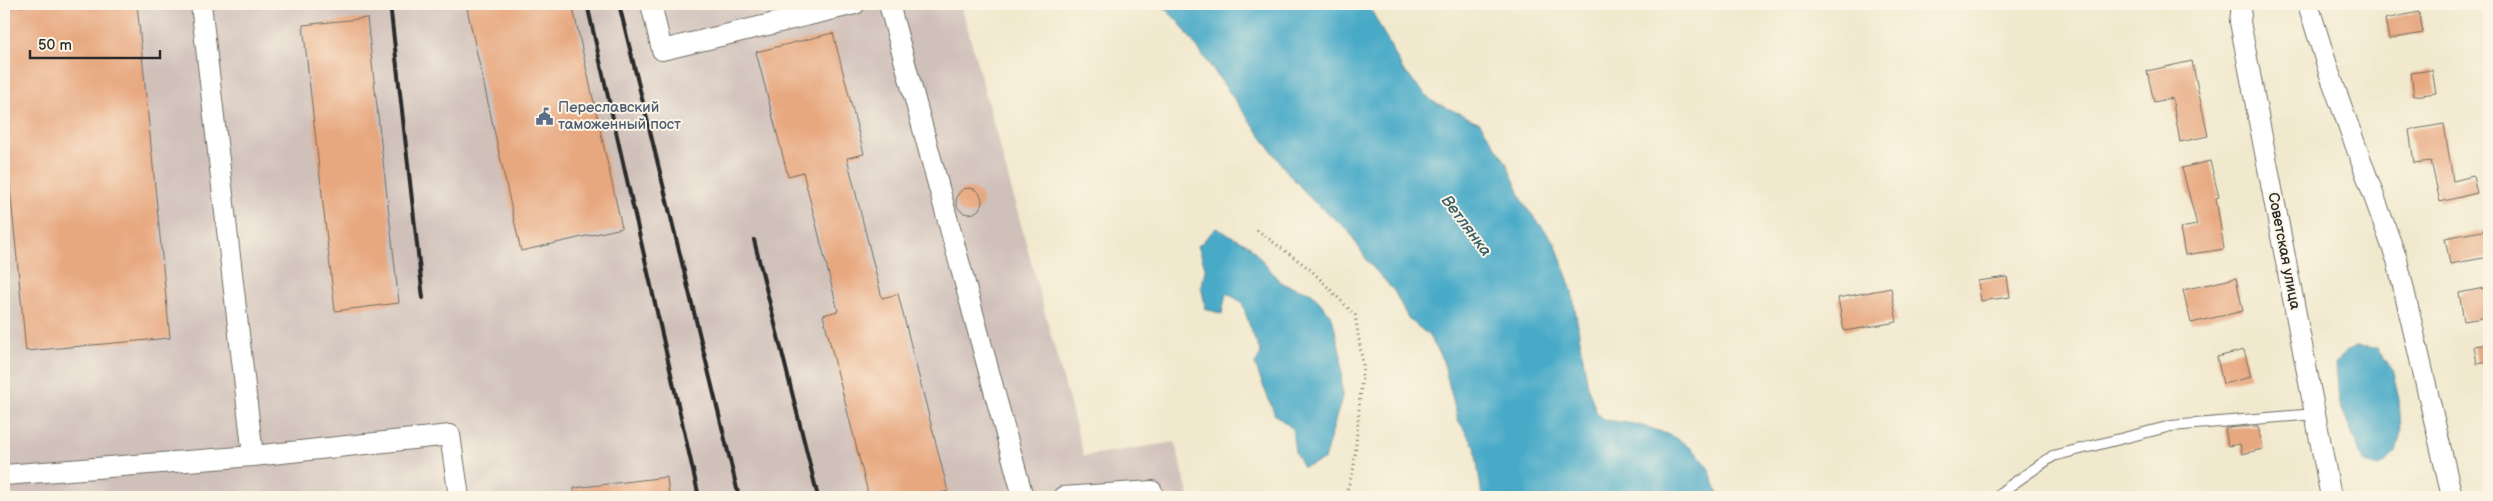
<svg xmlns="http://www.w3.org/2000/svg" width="2493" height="501" viewBox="0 0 2493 501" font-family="'Balsamiq Sans',sans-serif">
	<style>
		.industrial { fill: #cfc0ba }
		.water { fill: #49aac8; stroke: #3a6a7a }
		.building { fill: #e7a77f }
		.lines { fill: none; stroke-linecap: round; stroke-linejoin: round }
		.lane-casing { stroke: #706e64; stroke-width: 12 }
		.street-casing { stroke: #706e64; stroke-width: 22 }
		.path { stroke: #706e64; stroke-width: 3; stroke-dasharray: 1 4; stroke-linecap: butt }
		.lane { stroke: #fff; stroke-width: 10 }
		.street { stroke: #fff; stroke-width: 20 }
		.rail { stroke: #2b2b2b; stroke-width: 4 }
		.labels { text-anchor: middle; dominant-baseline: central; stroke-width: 4; stroke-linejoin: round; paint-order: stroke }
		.service-label { font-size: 15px; fill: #4e5e75; stroke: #fcf5e5; text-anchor: start }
		.street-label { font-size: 15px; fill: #2b2b2b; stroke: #fcf5e5 }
		.water-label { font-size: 16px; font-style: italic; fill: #375e6a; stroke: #fcf5e5 }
	</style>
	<rect width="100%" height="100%" fill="#fcf5e5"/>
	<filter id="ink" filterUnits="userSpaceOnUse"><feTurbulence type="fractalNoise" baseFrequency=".02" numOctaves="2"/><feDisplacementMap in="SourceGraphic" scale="10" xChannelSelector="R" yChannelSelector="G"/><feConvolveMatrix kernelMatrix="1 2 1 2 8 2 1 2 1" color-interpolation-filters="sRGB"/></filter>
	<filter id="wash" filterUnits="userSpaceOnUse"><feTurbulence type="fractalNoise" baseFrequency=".0096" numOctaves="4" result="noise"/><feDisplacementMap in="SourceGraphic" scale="20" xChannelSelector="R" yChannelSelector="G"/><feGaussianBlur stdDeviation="1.12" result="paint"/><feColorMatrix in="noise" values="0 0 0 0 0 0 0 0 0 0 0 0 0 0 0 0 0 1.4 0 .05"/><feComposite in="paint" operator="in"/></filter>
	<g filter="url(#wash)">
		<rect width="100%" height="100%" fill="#f1e9ce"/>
		<path class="industrial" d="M 4,4 L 961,4 L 1084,456 L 1175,442 L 1189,497 L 4,497 Z"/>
		<path class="water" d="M 1160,4 L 1368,4 L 1403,70 L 1432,101 L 1480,123 L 1506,162 L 1525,206 L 1555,243 L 1572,291 L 1588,388 L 1596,411 L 1604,420 C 1640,423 1684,433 1706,464 C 1712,474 1715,487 1719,497 L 1482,497 L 1475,447 L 1458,420 L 1442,357 L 1428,335 L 1408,318 L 1394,291 L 1368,262 L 1348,230 L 1312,200 L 1284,168 L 1178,21 Z
			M 1216,228 L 1249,245 L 1281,283 L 1312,293 L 1332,317 L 1341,356 L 1342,397 L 1324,460 L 1303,467 L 1295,452 L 1292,428 L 1275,415 L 1255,365 L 1261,353 L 1252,333 L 1242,302 L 1226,293 L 1222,314 L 1206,309 L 1201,286 L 1206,270 L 1198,246 Z
			M 2356,346 L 2377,348 L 2392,369 L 2399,399 L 2401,431 L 2396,453 L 2379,467 L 2364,461 L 2339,402 L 2336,364 L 2345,352 Z"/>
		<g id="blocks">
			<path class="building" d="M 44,4 L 137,4 L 170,338 L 26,351 L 4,126 L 4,8 Z
				M 466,4 L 572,4 L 622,228 L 521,251 Z
				M 2419,12 L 2423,33 L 2389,39 L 2385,19 Z
				M 367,18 L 399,303 L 335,311 L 303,25 Z
				M 833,33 L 864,154 L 847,158 L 882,298 L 898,294 L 948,491 L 925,497 L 869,497 L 823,315 L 838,311 L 803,172 L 788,176 L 756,52 Z
				M 2192,61 L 2208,136 L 2180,142 L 2172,98 L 2154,102 L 2147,71 Z
				M 2432,70 L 2436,93 L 2414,96 L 2411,73 Z
				M 2444,124 L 2453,181 L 2473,176 L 2477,193 L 2440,202 L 2431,161 L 2414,163 L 2409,130 Z
				M 2210,161 L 2219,197 L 2216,198 L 2224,249 L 2185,255 L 2180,228 L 2197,225 L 2182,168 Z
				M956 201a13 13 0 1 1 26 0a13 13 0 1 1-26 0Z
				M 2487,230 L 2489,257 L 2450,264 L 2445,238 Z
				M 2007,277 L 2010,297 L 1981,301 L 1978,281 Z
				M 2236,278 L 2243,311 L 2191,323 L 2183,290 Z
				M 2489,287 L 2489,317 L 2464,321 L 2459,293 Z
				M 1891,288 L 1897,322 L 1844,331 L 1838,298 Z
				M 2489,344 L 2489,362 L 2477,364 L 2474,346 Z
				M 2244,350 L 2251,377 L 2223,384 L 2217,357 Z
				M 2258,426 L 2263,449 L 2242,454 L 2240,444 L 2228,446 L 2225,428 Z
				M 667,477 L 669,497 L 574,497 L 574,488 Z"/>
		</g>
	</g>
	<g filter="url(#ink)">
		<use href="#blocks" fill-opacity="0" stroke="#706e64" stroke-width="1"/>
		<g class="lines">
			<defs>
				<path id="lane" d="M 1998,497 L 2004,490 L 2053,456 L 2171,426 L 2315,414"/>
				<path id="street" d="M 201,4 L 253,456
					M 651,4 L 662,50 L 855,4
					M 889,4 L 1023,497
					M 2242,4 L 2240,22 L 2331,497
					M 2308,4 L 2329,72 L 2397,260 L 2452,497
					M 4,475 L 253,456 L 450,435 L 459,497
					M 1063,497 L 1152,491 L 1153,497"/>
			</defs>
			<use href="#lane" class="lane-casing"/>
			<use href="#street" class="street-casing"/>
			<path class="path" d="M 1257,230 L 1311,270 L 1355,315 L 1363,365 L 1354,467 L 1345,497"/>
			<use href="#lane" class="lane"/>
			<use href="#street" class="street"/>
			<path class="rail" d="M 390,4 L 423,298
				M 587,4 L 699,497
				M 619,4 L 739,497
				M 754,240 L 818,497"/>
		</g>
	</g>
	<defs>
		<symbol id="civic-bare" viewBox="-9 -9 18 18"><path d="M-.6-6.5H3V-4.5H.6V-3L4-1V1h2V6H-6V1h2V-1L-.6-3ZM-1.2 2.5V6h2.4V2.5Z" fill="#5c6f8a" stroke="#fcf5e5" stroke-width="2.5" paint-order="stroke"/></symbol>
	</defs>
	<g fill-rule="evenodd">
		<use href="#civic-bare" x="532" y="104" width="25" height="25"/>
	</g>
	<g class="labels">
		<g class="service-label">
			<text x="558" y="107">Переславский<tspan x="558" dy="17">таможенный пост</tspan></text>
		</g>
		<g class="street-label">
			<text transform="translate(2284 251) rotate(79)">Советская улица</text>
		</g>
		<g class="water-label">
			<text transform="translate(1466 226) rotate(53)">Ветлянка</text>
		</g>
	</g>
	<rect width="2493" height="501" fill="none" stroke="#fcf5e5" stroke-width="20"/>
	<path d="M30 50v8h130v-8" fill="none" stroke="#2b2b2b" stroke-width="2.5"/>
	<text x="38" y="50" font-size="15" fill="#2b2b2b" stroke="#fcf5e5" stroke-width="4" paint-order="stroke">50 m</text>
</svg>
